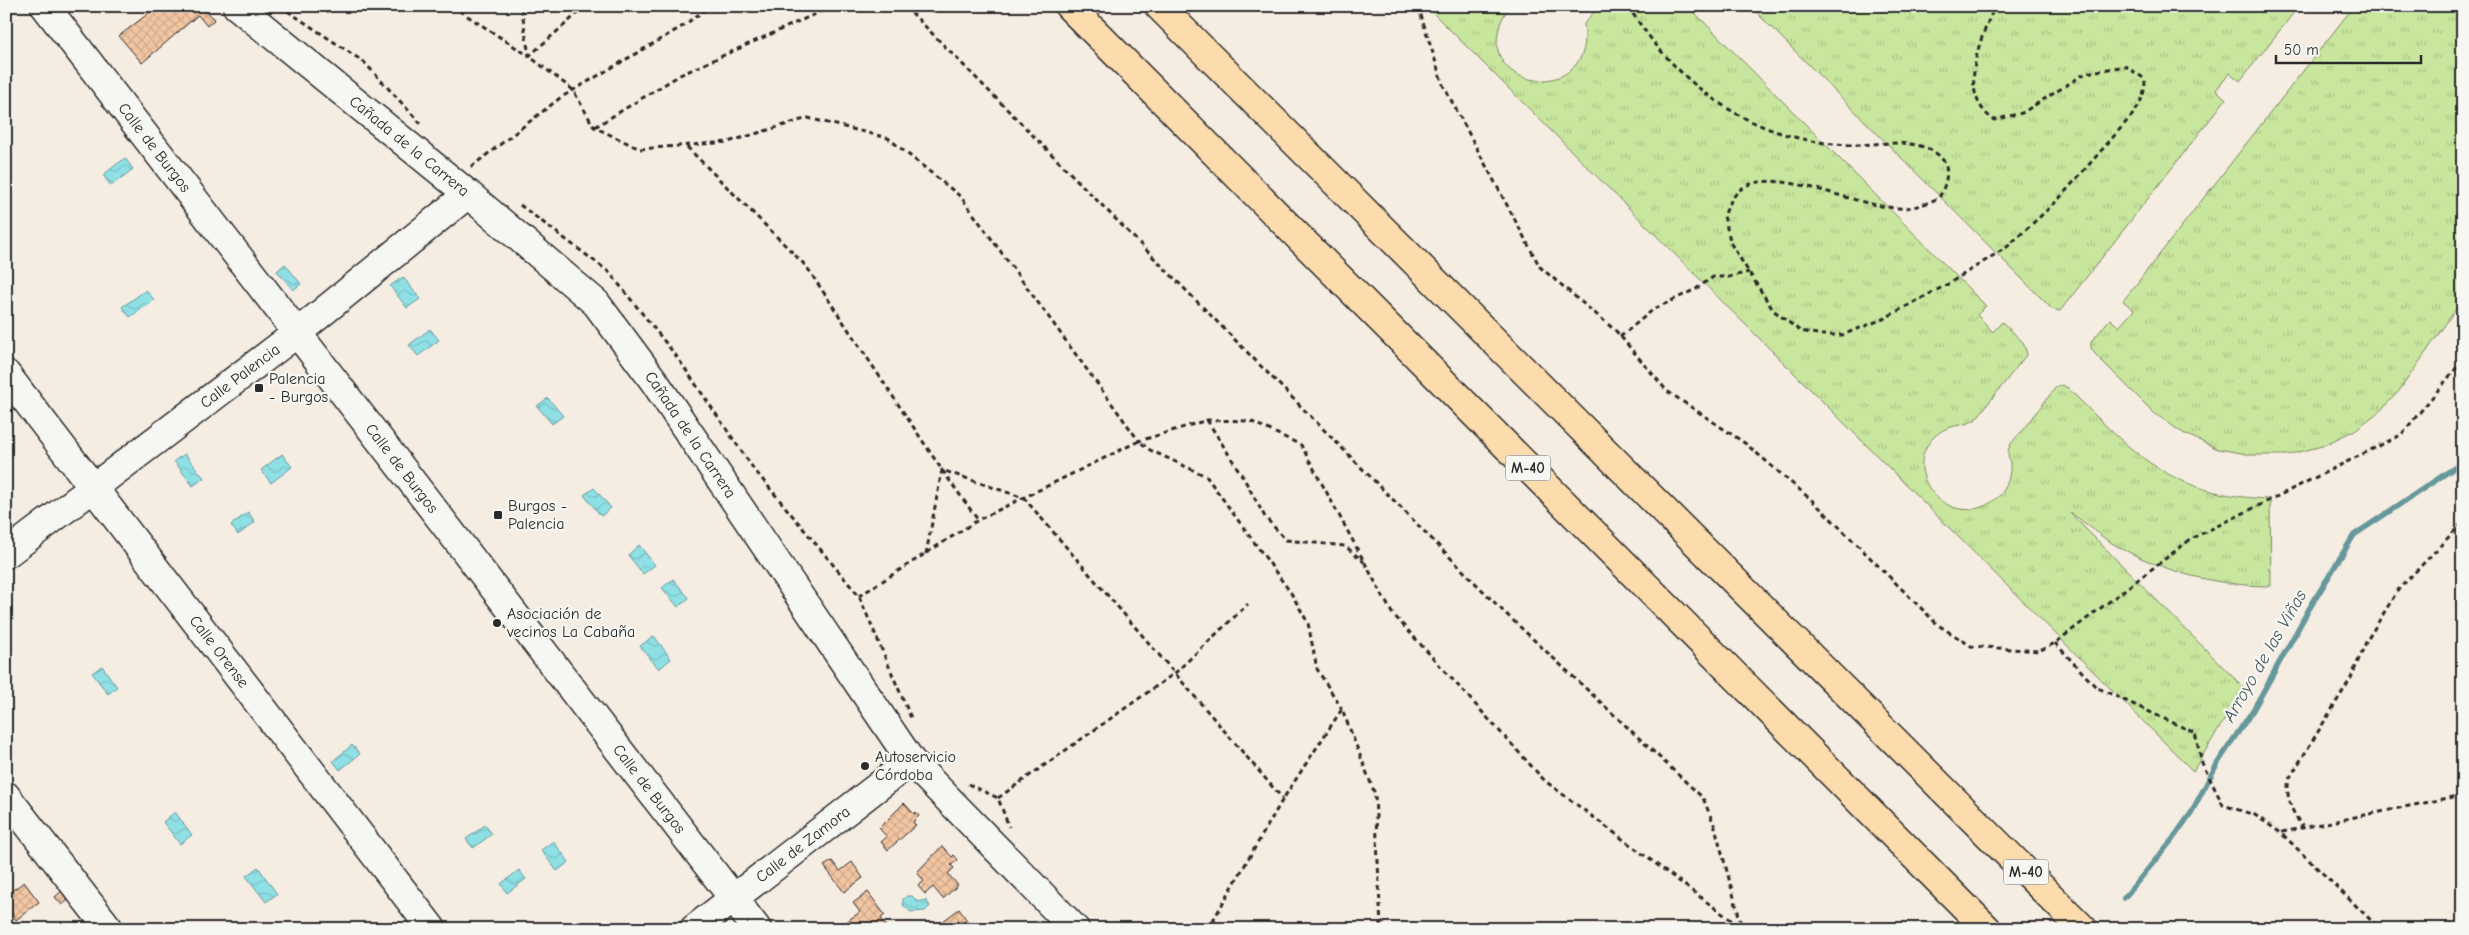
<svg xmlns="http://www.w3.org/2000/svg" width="2469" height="935" viewBox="0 0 2469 935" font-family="'Comic Neue',sans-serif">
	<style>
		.grass { fill: url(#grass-tufts); stroke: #7a8864 }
		.water { fill: url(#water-waves); stroke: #66989b }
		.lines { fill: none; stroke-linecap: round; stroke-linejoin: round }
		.stream { stroke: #66989b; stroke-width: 5.5 }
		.building { fill: url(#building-cross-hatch); stroke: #2b2b2b }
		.minor-casing { stroke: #2b2b2b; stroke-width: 31 }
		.highway-casing { stroke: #2b2b2b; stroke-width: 31 }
		.path { stroke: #2b2b2b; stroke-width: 3; stroke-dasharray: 5 4; stroke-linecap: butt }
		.minor { stroke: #f6f6f2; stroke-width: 28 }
		.highway { stroke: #fcdcac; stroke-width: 28 }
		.poi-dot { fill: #2b2b2b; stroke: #f6f6f2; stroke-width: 2 }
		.labels { text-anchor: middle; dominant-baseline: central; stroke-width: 4.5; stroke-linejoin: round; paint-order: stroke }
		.shield { fill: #f6f6f2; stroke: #686867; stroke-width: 1 }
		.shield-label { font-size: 15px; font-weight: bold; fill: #2b2b2b }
		.street-label { font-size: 16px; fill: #2b2b2b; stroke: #f6f6f2 }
		.poi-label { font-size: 16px; fill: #2b2b2b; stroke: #f6f6f2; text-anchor: start }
		.water-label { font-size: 18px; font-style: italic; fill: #44585a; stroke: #f6f6f2 }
	</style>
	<defs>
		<pattern id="grass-tufts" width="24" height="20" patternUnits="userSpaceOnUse" patternTransform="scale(1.25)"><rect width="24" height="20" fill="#c8e69d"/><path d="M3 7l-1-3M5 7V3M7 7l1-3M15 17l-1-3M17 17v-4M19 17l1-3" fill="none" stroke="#acc587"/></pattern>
		<pattern id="water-waves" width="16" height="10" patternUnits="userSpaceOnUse" patternTransform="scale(1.25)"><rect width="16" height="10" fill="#8ee0e5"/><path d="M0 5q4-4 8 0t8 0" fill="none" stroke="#7bc0c5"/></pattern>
		<pattern id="building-cross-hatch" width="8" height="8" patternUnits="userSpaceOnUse" patternTransform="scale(1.25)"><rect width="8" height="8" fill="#f3c6a2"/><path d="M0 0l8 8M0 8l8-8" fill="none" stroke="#d0aa8c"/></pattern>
	</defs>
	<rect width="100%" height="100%" fill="#f5ece2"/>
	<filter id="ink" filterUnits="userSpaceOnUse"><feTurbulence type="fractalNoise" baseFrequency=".02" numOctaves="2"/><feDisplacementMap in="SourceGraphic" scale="10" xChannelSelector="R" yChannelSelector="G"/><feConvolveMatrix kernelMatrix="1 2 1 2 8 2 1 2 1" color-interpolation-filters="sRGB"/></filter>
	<g filter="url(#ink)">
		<path class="grass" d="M 1426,6 L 1512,6 C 1503,13 1500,23 1498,33 C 1486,94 1597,101 1584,24 L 1599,6 L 1688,6 L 1986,306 L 1977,315 L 1993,332 L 2002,322 L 2023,342 L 2027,354 L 1976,419 C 1965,428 1950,422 1935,436 C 1896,472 1952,537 1998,497 C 2007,489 2011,475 2010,463 C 2009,458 2007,452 2009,448 C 2011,442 2017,437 2021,432 C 2033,417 2044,402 2056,387 L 2062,385 L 2068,388 C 2134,454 2169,495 2270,499 L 2271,586 C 2217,586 2164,572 2117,546 C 2100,537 2086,522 2070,513 L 2244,688 L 2193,771 Z
			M 1750,6 L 2299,6 L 2240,81 L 2230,73 L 2216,90 L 2226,99 L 2060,311 L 2052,309 Z
			M 2354,6 L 2463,6 L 2463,299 L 2399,391 L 2381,410 L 2355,430 L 2322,446 L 2288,455 L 2253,455 L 2218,449 L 2183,433 L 2154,413 L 2096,355 L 2091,348 L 2091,342 L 2110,319 L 2119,327 L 2134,310 L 2123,301 Z"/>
		<path class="water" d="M 125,158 L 133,169 L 111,186 L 103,175 Z
			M 285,264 L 301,284 L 293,290 L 277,271 Z
			M 403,277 L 420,299 L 407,308 L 390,286 Z
			M 146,290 L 154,300 L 130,317 L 122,307 Z
			M 430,329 L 439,340 L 418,356 L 409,345 Z
			M 548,398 L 563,416 L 552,424 L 537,406 Z
			M 185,454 L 204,478 L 193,486 L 174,461 Z
			M 282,454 L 292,467 L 271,483 L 261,470 Z
			M 594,488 L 611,508 L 601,516 L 584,495 Z
			M 248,512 L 255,522 L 238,535 L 231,525 Z
			M 639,545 L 655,565 L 643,574 L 628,555 Z
			M 673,579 L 689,598 L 678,607 L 662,588 Z
			M 654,636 L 671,659 L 659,669 L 640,646 Z
			M 102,666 L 117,687 L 108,694 L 92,673 Z
			M 352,745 L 360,754 L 340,770 L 333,761 Z
			M 175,812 L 192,835 L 180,844 L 163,822 Z
			M 485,825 L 492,834 L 473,848 L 466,839 Z
			M 553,841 L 569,862 L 557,871 L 541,850 Z
			M 258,867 L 277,894 L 266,902 L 246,876 Z
			M 519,870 L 526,879 L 507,893 L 501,884 Z
			M 907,896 L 912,896 L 918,902 L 926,900 L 930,906 L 925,911 L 911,912 L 903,905 L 903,899 Z"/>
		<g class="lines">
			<path class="stream" d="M 2124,898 L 2172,840 L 2191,813 L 2217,764 L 2253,710 L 2309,609 L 2354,535 L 2463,462"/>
		</g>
		<path class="building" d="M 158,6 L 200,6 L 215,19 L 207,26 L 198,15 L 142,63 L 119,36 Z
			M 904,803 L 914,814 L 916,812 L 919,816 L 913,822 L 916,825 L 888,850 L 881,842 L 887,837 L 879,828 Z
			M 942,846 L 952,857 L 954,855 L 958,860 L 951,865 L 954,868 L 948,874 L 958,885 L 943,899 L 933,887 L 925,894 L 918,886 L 924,881 L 917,872 Z
			M 832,861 L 840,871 L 852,862 L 863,878 L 844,892 L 824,866 Z
			M 24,882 L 39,902 L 16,920 L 8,909 L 6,910 L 6,895 Z
			M 64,889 L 71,898 L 62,905 L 55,897 Z
			M 868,892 L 885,915 L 881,918 L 887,927 L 846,929 L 843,924 L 860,912 L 853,903 Z
			M 959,909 L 973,929 L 934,929 L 934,928 Z"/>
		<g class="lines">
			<defs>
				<g id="minor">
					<path id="s1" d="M 45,6 L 757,929"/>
					<path id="s2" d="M 237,6 L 468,194 L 596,303 L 654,381 L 911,761 L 1075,929"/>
					<path id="s3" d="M 6,374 L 432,929"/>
					<path id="s4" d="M 6,554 L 297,333 L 468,194"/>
					<path d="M 6,796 L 109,929"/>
					<path id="s5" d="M 694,929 L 911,761"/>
				</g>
				<path id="highway" d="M 1069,6 L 1987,929
					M 1159,6 L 2083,929"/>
			</defs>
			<use href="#minor" class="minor-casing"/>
			<use href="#highway" class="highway-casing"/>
			<path class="path" d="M 280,6 L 364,62 L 422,125
				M 452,6 L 529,56 L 521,6
				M 586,6 L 529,56 L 573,90 L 594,127 L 640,149 L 728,142 L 808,118 L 888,138 L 961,197 L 1139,441 L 1207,420 L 1250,421 L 1301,445 L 1392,613 L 1545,781 L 1743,929
				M 905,6 L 1503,611 L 1703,798 L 1715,827 L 1742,927
				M 1418,6 L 1443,85 L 1540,267 L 1616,331 L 1667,391 L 1746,444 L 1815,503 L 1938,625 L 1971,646 L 2039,651 L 2055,643 L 2191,539 L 2401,435 L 2463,360
				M 1628,6 C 1679,87 1753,142 1851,145 C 1876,145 1916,137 1937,154 C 1953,166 1946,184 1939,198 C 1925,204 1912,209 1898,208 C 1857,207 1782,168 1746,186 C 1734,192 1729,204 1724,216 L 1731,244 L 1773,310 L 1800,331 L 1823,335 L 1842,335 L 1883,319 L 1948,284 L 2007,247 L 2057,201 L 2135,112 C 2142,100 2145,92 2145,79 L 2125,66 L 2086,73 L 2022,113 L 1994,120 C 1956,94 1980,39 1995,6
				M 595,127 L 680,75 L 833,6
				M 687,147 L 806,266 L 942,470 L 978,520
				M 471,167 L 560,98 L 683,26 L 710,6
				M 520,205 L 609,272 L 677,357 L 753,468 L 859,596 L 911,718
				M 1620,337 L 1654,309 L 1696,289 L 1713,277 L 1729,277 L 1749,272
				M 1207,420 L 1243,477 L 1265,517 L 1286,540 L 1345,546 L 1364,562
				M 926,554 L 942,470 L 1024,498 L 1283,799
				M 859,596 L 978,520 L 1139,441 L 1150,450 L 1206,476 L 1291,593 L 1308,623 L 1317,669 L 1342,709
				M 2055,643 L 2096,687 L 2195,733 L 2202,763 L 2223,805 L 2255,815 L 2281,833 L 2380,929
				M 968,784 L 998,798 L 1009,827
				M 998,798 L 1175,673 L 1248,604
				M 2304,829 C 2292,812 2285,799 2289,779 L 2351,678 L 2366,642 L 2398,590 L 2463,522
				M 2282,832 L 2463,795
				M 1214,921 L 1218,929
				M 1208,929 L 1283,799 L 1342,709 L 1375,794 L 1381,929"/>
			<use href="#minor" class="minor"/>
			<use href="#highway" class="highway"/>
		</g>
	</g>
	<g class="poi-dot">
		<rect x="254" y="383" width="10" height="10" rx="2.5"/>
		<rect x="493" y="510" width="10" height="10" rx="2.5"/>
		<circle cx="497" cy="623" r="5"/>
		<circle cx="865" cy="766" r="5"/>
	</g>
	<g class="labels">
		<g class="shield">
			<rect x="1505.5" y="455.5" width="45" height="25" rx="4"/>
			<rect x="2003.5" y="859.5" width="45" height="25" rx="4"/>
		</g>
		<g class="shield-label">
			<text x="1528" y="468">M-40</text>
			<text x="2026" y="872">M-40</text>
		</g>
		<g class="street-label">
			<text stroke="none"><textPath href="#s1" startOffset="179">Calle de Burgos</textPath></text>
			<text stroke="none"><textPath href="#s2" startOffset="222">Cañada de la Carrera</textPath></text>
			<text stroke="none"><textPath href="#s4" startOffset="294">Calle Palencia</textPath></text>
			<text stroke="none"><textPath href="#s2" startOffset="628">Cañada de la Carrera</textPath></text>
			<text stroke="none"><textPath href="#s1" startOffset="584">Calle de Burgos</textPath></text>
			<text stroke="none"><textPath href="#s3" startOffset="350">Calle Orense</textPath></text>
			<text stroke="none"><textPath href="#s1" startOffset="989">Calle de Burgos</textPath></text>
			<text stroke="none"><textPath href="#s5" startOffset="138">Calle de Zamora</textPath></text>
		</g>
		<g class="poi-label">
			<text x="269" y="379">Palencia<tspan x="269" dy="18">- Burgos</tspan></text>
			<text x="508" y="506">Burgos -<tspan x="508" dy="18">Palencia</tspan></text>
			<text x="507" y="614">Asociación de<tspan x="507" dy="18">vecinos La Cabaña</tspan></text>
			<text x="875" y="757">Autoservicio<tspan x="875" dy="18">Córdoba</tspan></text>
		</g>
		<g class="water-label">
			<text transform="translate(2265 656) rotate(-60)">Arroyo de las Viñas</text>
		</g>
	</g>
	<rect width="2469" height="935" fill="none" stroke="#f6f6f2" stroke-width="25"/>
	<rect x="12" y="12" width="2444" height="910" fill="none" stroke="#2b2b2b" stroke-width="2" filter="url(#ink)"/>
	<path d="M2276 55v8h145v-8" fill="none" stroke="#2b2b2b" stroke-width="2.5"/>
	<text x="2284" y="55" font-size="15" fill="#2b2b2b" stroke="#f6f6f2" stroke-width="4" paint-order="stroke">50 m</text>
</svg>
